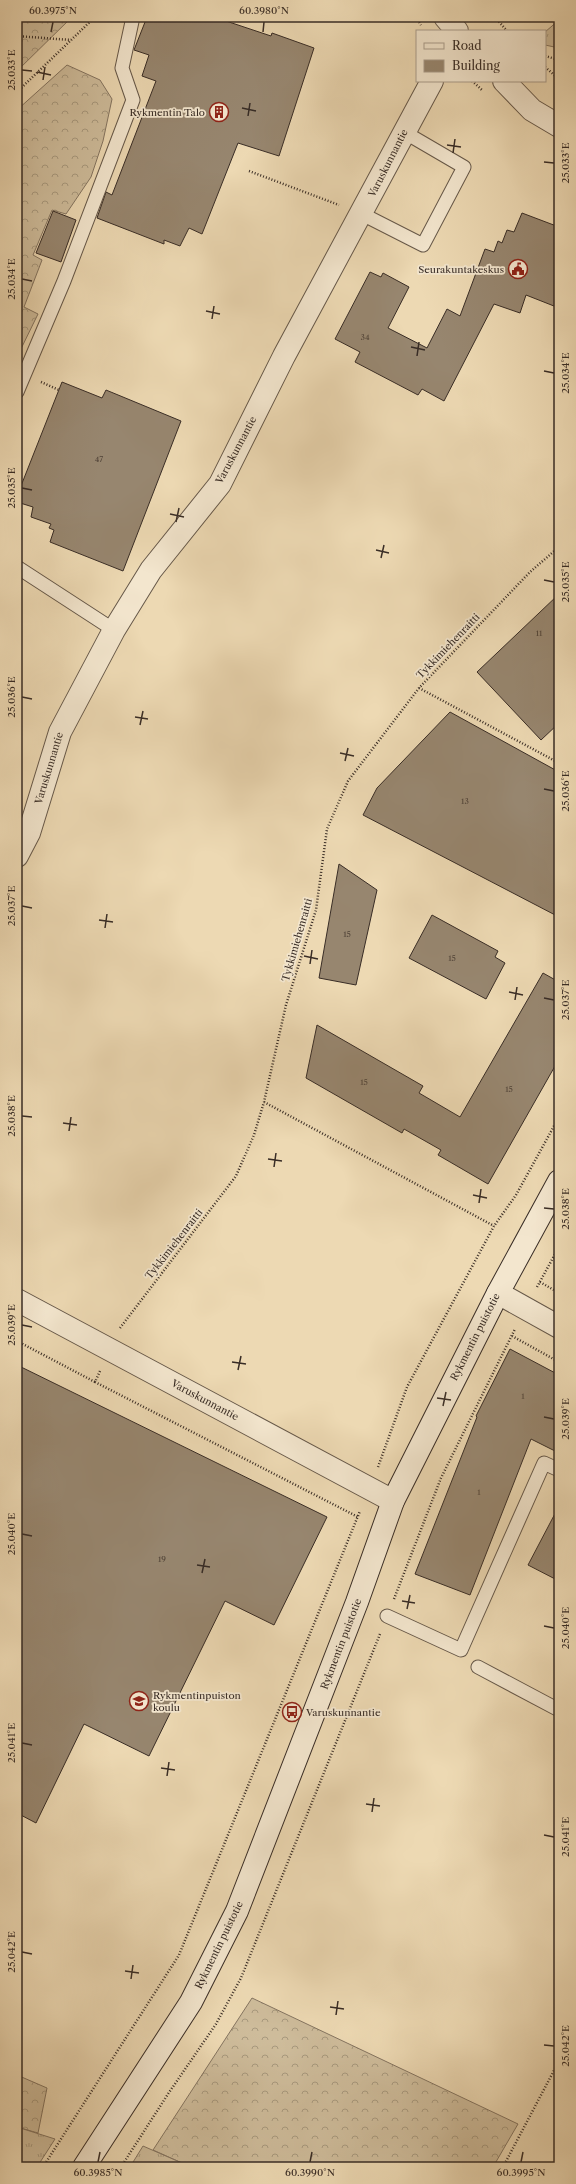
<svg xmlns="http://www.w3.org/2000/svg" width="576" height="2184" viewBox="0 0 576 2184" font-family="'Libre Caslon Text',serif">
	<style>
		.forest { fill: url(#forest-crowns); stroke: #847460 }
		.park { fill: url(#park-tufts); stroke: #847460 }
		.building { fill: #97866f; stroke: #392d26 }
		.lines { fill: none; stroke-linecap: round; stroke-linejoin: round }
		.lane-casing { stroke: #665849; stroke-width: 15 }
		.street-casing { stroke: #665849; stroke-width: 24 }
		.secondary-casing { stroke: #392d26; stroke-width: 24 }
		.path { stroke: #392d26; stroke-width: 2.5; stroke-dasharray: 1 2; stroke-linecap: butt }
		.lane { stroke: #f3e6ce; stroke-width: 13 }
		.street { stroke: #f3e6ce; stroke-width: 22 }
		.secondary { stroke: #f3e6ce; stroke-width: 22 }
		.ticks { fill: none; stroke: #392d26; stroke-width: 1.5 }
		.labels { text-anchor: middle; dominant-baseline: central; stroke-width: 3.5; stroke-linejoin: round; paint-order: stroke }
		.number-label { font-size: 8px; fill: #504338 }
		.poi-label { font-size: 10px; fill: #392d26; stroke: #f3e6ce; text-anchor: end }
		.street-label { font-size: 10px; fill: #392d26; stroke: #f3e6ce }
		.neatline { fill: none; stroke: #392d26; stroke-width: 1.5 }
		.ticks-label { font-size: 10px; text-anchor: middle; fill: #392d26 }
	</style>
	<defs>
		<pattern id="forest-crowns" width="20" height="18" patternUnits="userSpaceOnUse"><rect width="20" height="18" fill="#cebc9b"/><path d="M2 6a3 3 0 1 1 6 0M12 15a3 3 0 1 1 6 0" fill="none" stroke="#a8997e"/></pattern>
		<pattern id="park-tufts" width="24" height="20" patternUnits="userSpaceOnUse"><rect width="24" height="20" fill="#cebc9b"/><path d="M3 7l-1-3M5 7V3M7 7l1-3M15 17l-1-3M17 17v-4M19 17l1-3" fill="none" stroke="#a8997e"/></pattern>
	</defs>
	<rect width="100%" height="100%" fill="#edd9b3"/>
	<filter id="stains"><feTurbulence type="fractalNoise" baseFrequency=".005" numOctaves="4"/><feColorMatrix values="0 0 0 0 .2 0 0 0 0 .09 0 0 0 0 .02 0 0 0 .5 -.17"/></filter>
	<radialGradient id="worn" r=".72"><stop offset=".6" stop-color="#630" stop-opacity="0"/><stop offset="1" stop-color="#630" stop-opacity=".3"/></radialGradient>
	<path class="forest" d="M 17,17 L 72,17 L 17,71 Z
		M 67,65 L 100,80 L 112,99 L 103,141 L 91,177 L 66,214 L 52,210 L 33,255 L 42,260 L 24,307 L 38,314 L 17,357 L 17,110 Z
		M 252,1998 L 518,2124 L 493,2167 L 191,2167 L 153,2150 Z
		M 17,2075 L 47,2088 L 38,2133 L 17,2127 Z"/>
	<path class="park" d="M 559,20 L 559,48 L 545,45 L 545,32 Z
		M 17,2127 L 55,2139 L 37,2167 L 17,2167 Z
		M 143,2146 L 191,2167 L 130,2167 Z"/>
	<path class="building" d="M 147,17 L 214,17 L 271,36 L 272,33 L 314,48 L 279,156 L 238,143 L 202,234 L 189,228 L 180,246 L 164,240 L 164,244 L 97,218 L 106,192 L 112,195 L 156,81 L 142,76 L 149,55 L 134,50 Z
		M 53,211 L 76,220 L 61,262 L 36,253 Z
		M 522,213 L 559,227 L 559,308 L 526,295 L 520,313 L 494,304 L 444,401 L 422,389 L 418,395 L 355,362 L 360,352 L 335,339 L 370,272 L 381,277 L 383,273 L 409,287 L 388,328 L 427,348 L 447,309 L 460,316 L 485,249 L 494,252 L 498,241 L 502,243 L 507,230 L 514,232 Z
		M 62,382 L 102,398 L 106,390 L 181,421 L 123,571 L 50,542 L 54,530 L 49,528 L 51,524 L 31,517 L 33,507 L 17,502 L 17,496 Z
		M 559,594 L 559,723 L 541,740 L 477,672 Z
		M 450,712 L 559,772 L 559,917 L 363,815 L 377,788 Z
		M 339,864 L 377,890 L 356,985 L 319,978 Z
		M 432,915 L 498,951 L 495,957 L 505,963 L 486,999 L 409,958 Z
		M 543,973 L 559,982 L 559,1059 L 488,1184 L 438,1155 L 441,1150 L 404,1129 L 402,1133 L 306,1078 L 317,1025 L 423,1086 L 419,1093 L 460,1117 Z
		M 510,1349 L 559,1375 L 559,1453 L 531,1439 L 470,1595 L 415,1574 L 477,1417 L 476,1416 Z
		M 17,1365 L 327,1517 L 274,1625 L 225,1601 L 149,1756 L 84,1724 L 36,1823 L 17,1813 Z
		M 559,1506 L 559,1581 L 528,1565 Z"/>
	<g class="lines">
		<defs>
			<path id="lane" d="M 362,214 L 423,245 L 464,167 L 404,132
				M 17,392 L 64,281 L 133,100 L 122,68 L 133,17
				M 17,567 L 114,630
				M 387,1616 L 461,1650 L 544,1463 L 559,1470
				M 478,1667 L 559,1710"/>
			<path id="street" d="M 445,17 L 457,31
				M 504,81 L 532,110 L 559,126
				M 17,856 L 29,833 L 60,732 L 114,630 L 151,570 L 220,484 L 284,356 L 432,81
				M 498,1293 L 559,1327
				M 17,1300 L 393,1501"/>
			<path id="secondary" d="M 84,2167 L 191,2002 L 237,1911 L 357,1602 L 393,1501 L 498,1293 L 559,1181"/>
		</defs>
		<use href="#lane" class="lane-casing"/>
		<use href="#street" class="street-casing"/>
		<use href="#secondary" class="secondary-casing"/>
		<path class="path" d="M 416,17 L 421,25
			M 495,17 L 507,31
			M 17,36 L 71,40
			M 545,56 L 559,60
			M 545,67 L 559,79
			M 472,81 L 482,90
			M 17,92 L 95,17
			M 249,171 L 339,205
			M 41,382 L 59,390
			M 419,688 L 559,763
			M 264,1102 L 494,1226
			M 540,1282 L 559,1293
			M 537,1287 L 559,1247
			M 120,1328 L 236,1176 L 254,1135 L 264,1102 L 286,1005 L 316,910 L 327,829 L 348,781 L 419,688 L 530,572 L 559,547
			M 512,1336 L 559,1362
			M 17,1341 L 95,1382
			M 100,1371 L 95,1382 L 358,1517
			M 378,1467 L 407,1387 L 494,1226 L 516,1195 L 559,1117
			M 394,1599 L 441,1478 L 515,1329
			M 17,2167 L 18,2167
			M 43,2167 L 179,1955 L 360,1511
			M 121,2167 L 168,2094 L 216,2024 L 241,1978 L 380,1634
			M 503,2167 L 559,2061"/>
		<use href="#lane" class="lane"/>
		<use href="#street" class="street"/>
		<use href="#secondary" class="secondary"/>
	</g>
	<path class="ticks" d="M 51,32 L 53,22M 263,32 L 264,22M 22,70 L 32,71M 37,72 L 51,75M 43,80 L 45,67M 242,108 L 256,111M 248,116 L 250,103M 447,145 L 461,147M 453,153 L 455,139M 544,162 L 554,163M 22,279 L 32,281M 206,311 L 220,314M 212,319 L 214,306M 411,347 L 425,350M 417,356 L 419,342M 544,371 L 554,373M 22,488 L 32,490M 170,514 L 184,517M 176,522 L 179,508M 376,550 L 389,553M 381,558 L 384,545M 544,580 L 554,582M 22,697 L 32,699M 135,717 L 148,719M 140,725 L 143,711M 340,753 L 354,756M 345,761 L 348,748M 544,789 L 554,791M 22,906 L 32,908M 99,920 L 113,922M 105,928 L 107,914M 304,956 L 318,959M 310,964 L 312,950M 509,992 L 523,995M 544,998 L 554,1000M 515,1000 L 517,987M 22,1116 L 32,1117M 63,1123 L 77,1125M 69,1131 L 71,1117M 268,1159 L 282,1161M 274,1167 L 276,1153M 473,1195 L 487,1198M 479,1203 L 481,1189M 544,1208 L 554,1209M 22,1325 L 32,1327M 232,1362 L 246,1364M 238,1370 L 241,1356M 437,1398 L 451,1400M 443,1406 L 446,1392M 544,1417 L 554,1419M 22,1534 L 32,1536M 197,1565 L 210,1567M 202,1573 L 205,1559M 402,1601 L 415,1603M 407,1609 L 410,1595M 544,1626 L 554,1628M 22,1743 L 32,1745M 161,1768 L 175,1770M 167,1776 L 169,1762M 366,1804 L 380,1806M 372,1812 L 374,1798M 544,1835 L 554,1837M 22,1952 L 32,1954M 125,1971 L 139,1973M 131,1979 L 133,1965M 330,2007 L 344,2009M 336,2015 L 338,2001M 544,2045 L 554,2046M 98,2162 L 100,2152M 310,2162 L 312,2152M 521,2162 L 523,2152"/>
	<defs>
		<symbol id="building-ring" viewBox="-11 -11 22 22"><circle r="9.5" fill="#f3e6ce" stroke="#8f2418" stroke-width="1.5"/><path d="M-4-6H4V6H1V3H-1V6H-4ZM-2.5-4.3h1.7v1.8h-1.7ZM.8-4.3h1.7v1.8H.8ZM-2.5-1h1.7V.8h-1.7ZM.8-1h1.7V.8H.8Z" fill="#8f2418"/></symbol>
		<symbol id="civic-ring" viewBox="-11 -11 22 22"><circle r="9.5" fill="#f3e6ce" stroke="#8f2418" stroke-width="1.5"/><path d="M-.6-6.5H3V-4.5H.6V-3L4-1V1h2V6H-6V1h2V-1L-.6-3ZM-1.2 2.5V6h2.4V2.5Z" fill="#8f2418"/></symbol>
		<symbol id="school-ring" viewBox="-11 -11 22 22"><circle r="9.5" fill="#f3e6ce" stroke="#8f2418" stroke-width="1.5"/><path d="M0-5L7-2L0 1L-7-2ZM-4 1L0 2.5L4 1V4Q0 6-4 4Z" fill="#8f2418"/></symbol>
		<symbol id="bus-ring" viewBox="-11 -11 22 22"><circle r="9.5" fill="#f3e6ce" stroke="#8f2418" stroke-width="1.5"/><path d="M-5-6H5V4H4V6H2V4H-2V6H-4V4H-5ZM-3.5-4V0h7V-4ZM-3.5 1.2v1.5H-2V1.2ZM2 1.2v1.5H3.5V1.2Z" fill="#8f2418"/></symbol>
	</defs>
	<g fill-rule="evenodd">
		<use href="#building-ring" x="208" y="101" width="22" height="22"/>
		<use href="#civic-ring" x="507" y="258" width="22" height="22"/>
		<use href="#school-ring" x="128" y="1690" width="22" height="22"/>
		<use href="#bus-ring" x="281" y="1701" width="22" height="22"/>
	</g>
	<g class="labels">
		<g class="number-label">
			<text x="365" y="337">34</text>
			<text x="99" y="459">47</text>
			<text x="539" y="633">11</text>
			<text x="465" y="801">13</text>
			<text x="347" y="934">15</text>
			<text x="452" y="958">15</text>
			<text x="364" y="1082">15</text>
			<text x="509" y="1089">15</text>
			<text x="523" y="1396">1</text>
			<text x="479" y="1492">1</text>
			<text x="162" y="1559">19</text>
		</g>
		<g class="poi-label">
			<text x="205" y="112">Rykmentin Talo</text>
			<text x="504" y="269">Seurakuntakeskus</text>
			<text x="153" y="1695" text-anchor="start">Rykmentinpuiston<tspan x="153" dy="12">koulu</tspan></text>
			<text x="306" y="1712" text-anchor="start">Varuskunnantie</text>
		</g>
		<g class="street-label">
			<text transform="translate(388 163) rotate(-63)">Varuskunnantie</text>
			<text transform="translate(236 450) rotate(-62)">Varuskunnantie</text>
			<text transform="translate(448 646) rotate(-46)">Tykkimiehenraitti</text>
			<text transform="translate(49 768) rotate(-73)">Varuskunnantie</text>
			<text transform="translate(297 940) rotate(-74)">Tykkimiehenraitti</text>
			<text transform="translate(174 1244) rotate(-52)">Tykkimiehenraitti</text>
			<text transform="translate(475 1337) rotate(-63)">Rykmentin puistotie</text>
			<text transform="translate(205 1400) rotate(28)">Varuskunnantie</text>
			<text transform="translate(341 1644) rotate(-69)">Rykmentin puistotie</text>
			<text transform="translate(219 1945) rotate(-64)">Rykmentin puistotie</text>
		</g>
	</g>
	<rect width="576" height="2184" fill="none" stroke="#edd9b3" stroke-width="44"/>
	<rect x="416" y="30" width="130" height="52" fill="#f3e6ce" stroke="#a99c8b"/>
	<rect x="424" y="43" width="20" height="6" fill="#f3e6ce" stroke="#a99c8b"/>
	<text x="452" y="50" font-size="12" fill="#392d26">Road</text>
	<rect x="424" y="60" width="20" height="12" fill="#97866f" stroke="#a99c8b"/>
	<text x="452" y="70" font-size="12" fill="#392d26">Building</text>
	<rect x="22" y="22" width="532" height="2140" class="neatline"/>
	<g class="ticks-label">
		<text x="53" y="14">60.3975°N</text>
		<text x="264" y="14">60.3980°N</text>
		<text transform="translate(11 70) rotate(-90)" y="4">25.033°E</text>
		<text transform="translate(565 163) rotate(-90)" y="4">25.033°E</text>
		<text transform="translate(11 279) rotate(-90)" y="4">25.034°E</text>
		<text transform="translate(565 373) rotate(-90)" y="4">25.034°E</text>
		<text transform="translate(11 488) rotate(-90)" y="4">25.035°E</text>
		<text transform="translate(565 582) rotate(-90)" y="4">25.035°E</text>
		<text transform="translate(11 697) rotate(-90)" y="4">25.036°E</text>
		<text transform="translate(565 791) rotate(-90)" y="4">25.036°E</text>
		<text transform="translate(11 906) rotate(-90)" y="4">25.037°E</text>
		<text transform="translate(565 1000) rotate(-90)" y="4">25.037°E</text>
		<text transform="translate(11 1116) rotate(-90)" y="4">25.038°E</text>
		<text transform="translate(565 1209) rotate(-90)" y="4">25.038°E</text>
		<text transform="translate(11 1325) rotate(-90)" y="4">25.039°E</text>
		<text transform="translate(565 1419) rotate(-90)" y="4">25.039°E</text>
		<text transform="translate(11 1534) rotate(-90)" y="4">25.040°E</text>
		<text transform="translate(565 1628) rotate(-90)" y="4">25.040°E</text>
		<text transform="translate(11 1743) rotate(-90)" y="4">25.041°E</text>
		<text transform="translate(565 1837) rotate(-90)" y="4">25.041°E</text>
		<text transform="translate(11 1952) rotate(-90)" y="4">25.042°E</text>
		<text transform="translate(565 2046) rotate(-90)" y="4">25.042°E</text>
		<text x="98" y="2176">60.3985°N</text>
		<text x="310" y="2176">60.3990°N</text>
		<text x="521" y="2176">60.3995°N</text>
	</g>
	<rect width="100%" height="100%" filter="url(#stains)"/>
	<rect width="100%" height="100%" fill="url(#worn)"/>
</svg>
